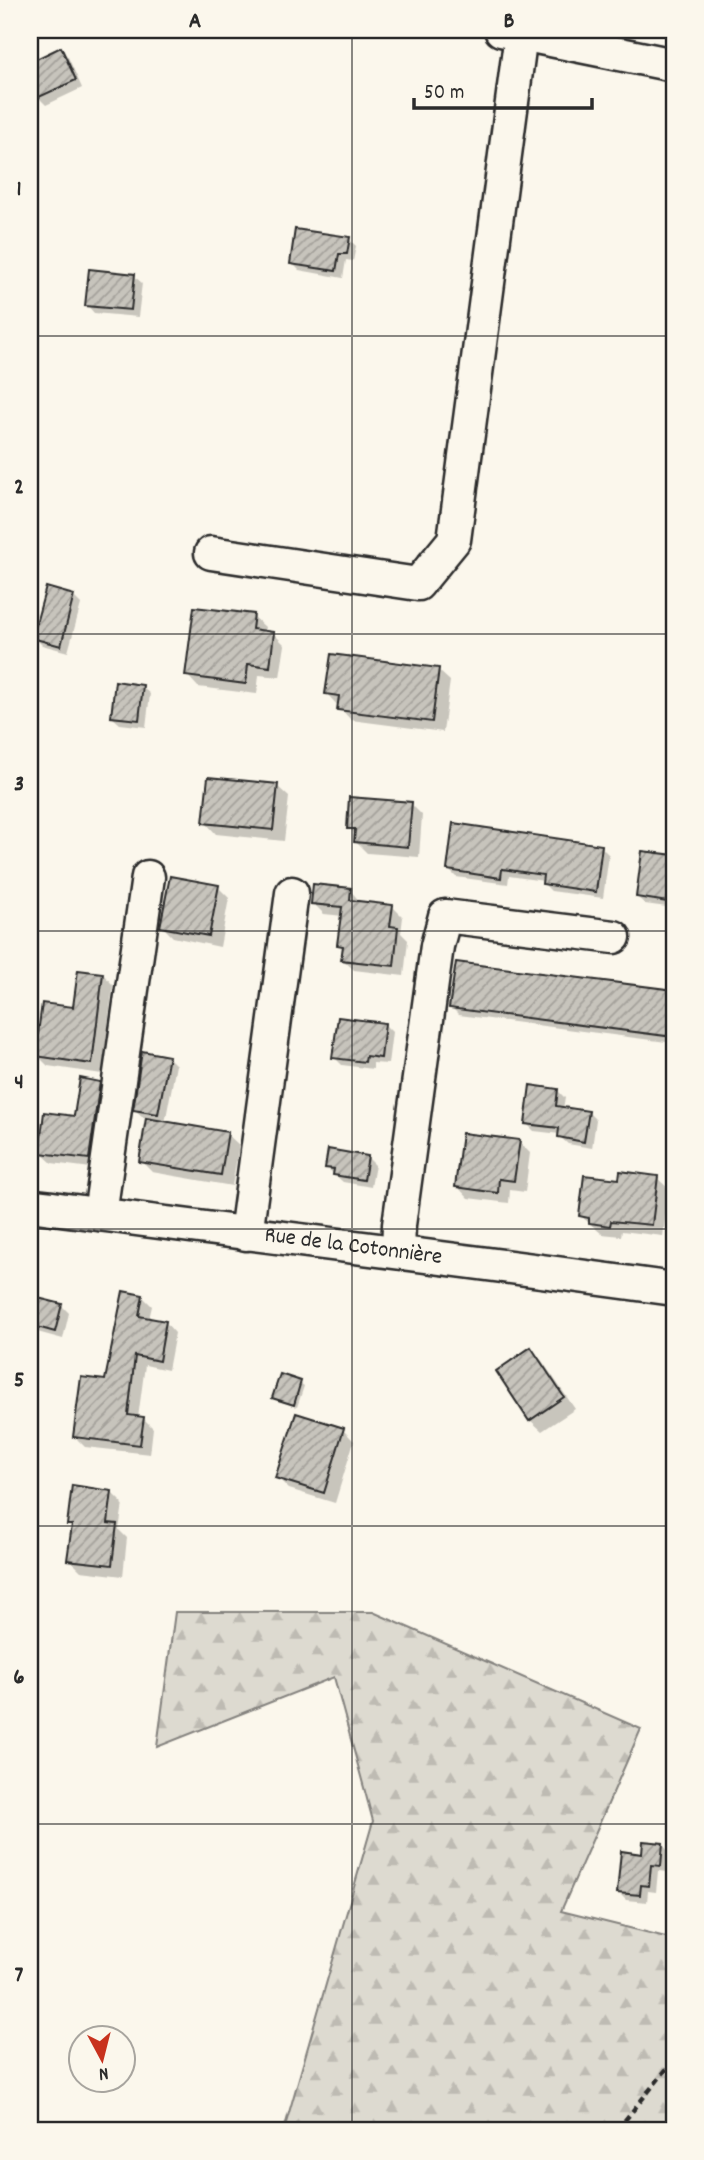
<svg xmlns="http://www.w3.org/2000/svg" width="704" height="2160" viewBox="0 0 704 2160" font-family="Dekko,sans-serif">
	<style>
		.forest { fill: url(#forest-firs); stroke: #84827e; stroke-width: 2 }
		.shadow { fill: #0003 }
		.building { fill: url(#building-hatch); stroke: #2b2b2b; stroke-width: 2 }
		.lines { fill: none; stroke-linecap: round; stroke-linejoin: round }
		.minor-casing { stroke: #2b2b2b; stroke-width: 37 }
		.path { stroke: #2b2b2b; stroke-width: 4.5; stroke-dasharray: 7 5; stroke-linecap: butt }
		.minor { stroke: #fbf7ec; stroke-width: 32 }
		.grid { fill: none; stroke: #2b2b2b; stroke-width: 2; stroke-opacity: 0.55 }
		.labels { text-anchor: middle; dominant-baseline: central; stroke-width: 7; stroke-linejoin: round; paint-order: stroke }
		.street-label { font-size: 23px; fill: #2b2b2b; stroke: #fbf7ec }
		.neatline { fill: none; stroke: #2b2b2b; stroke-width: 2.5 }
		.grid-label { font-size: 23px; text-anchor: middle; font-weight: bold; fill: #2b2b2b }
	</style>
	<defs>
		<pattern id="forest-firs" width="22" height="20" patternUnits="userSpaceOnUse" patternTransform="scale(1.75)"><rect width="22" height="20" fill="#dddad0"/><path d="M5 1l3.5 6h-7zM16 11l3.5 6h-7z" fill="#bebbb3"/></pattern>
		<pattern id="building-hatch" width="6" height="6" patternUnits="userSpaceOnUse" patternTransform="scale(1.75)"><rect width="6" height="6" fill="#c7c4bc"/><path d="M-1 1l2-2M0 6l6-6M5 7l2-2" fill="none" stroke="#a29f99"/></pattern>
	</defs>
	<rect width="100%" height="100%" fill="#fbf7ec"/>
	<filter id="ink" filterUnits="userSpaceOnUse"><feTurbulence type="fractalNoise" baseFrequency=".0143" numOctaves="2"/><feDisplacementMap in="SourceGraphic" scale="14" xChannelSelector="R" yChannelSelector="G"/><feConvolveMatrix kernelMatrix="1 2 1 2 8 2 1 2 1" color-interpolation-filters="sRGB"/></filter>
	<g filter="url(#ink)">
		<path class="forest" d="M 175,1612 L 373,1612 L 641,1729 L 561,1911 L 674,1939 L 674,2130 L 284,2130 L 373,1821 L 334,1677 L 157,1747 Z"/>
		<path class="shadow" d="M 61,50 L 68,57 L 82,88 L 46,105 L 38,97 L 30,77 L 30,72 L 38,68 Z
			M 349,239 L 356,246 L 353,261 L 346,260 L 343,278 L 299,270 L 292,263 Z
			M 134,276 L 142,283 L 138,317 L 94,313 L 87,305 Z
			M 73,596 L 81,604 L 68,652 L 42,645 L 34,637 Z
			M 253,616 L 265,627 L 264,632 L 273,633 L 285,645 L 280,677 L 259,675 L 257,694 L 198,687 L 187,675 Z
			M 438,670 L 450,681 L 443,732 L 351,720 L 327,694 Z
			M 142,687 L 150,694 L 146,727 L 120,724 L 112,717 Z
			M 277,786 L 289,797 L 284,841 L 216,834 L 205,822 Z
			M 411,804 L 422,815 L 419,857 L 367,853 L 356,842 L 356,835 L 349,828 Z
			M 601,847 L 609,855 L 603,898 L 551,891 L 544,884 L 544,881 L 509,876 L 508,884 L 456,877 L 449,870 Z
			M 644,853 L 674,857 L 674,908 L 645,904 L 637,897 Z
			M 218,887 L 229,898 L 220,947 L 173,937 L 162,926 Z
			M 350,890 L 361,903 L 392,906 L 403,917 L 401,933 L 408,940 L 404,976 L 354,970 L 343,960 L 344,950 L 339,944 L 343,916 L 324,914 L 313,903 Z
			M 458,964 L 674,992 L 674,1043 L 459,1015 L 451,1007 Z
			M 103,974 L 113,985 L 102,1074 L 48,1066 L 37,1055 Z
			M 384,1024 L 392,1032 L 388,1064 L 373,1063 L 373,1069 L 342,1065 L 334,1057 Z
			M 168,1057 L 176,1065 L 165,1123 L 227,1134 L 239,1145 L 232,1186 L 152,1172 L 141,1161 L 148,1118 L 143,1117 L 135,1110 Z
			M 99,1083 L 110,1094 L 99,1169 L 52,1163 L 41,1153 L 75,1118 Z
			M 557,1090 L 565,1098 L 563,1109 L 589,1113 L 596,1120 L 592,1148 L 568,1144 L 560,1137 L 560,1134 L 534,1131 L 526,1123 Z
			M 519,1142 L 530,1153 L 525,1192 L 510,1190 L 509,1203 L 468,1198 L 457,1186 Z
			M 367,1157 L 375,1165 L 371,1187 L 343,1182 L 327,1168 Z
			M 657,1178 L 669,1189 L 663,1236 L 622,1231 L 621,1236 L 602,1234 L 581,1216 L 620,1181 Z
			M 142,1296 L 152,1306 L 149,1319 L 166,1323 L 175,1333 L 168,1370 L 145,1365 L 138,1418 L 143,1418 L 153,1428 L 150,1454 L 85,1447 L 75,1437 L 106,1382 Z
			M 30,1297 L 61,1305 L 69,1313 L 63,1339 L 30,1330 Z
			M 531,1350 L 542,1361 L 575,1409 L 542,1431 L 530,1420 Z
			M 300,1383 L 304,1386 L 297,1407 L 278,1401 L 274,1398 Z
			M 343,1430 L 354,1441 L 335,1503 L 289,1489 L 277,1477 Z
			M 112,1493 L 123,1504 L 119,1530 L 127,1538 L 123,1576 L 81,1571 L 69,1559 L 73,1528 L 69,1524 Z
			M 663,1845 L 670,1853 L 668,1872 L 658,1871 L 656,1892 L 648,1891 L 647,1902 L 626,1900 L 618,1892 Z"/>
		<path class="building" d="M 61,47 L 76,80 L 37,98 L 30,82 L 30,62 Z
			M 295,229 L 350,237 L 347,254 L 339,254 L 336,271 L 290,264 Z
			M 89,269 L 135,274 L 131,310 L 85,306 Z
			M 46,587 L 74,595 L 61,646 L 32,638 Z
			M 194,607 L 254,614 L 252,629 L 274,632 L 270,667 L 248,664 L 246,684 L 185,676 Z
			M 331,654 L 439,668 L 432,722 L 337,710 L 339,696 L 325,694 Z
			M 115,681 L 143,685 L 139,720 L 111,717 Z
			M 208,777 L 278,784 L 273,830 L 203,823 Z
			M 349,797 L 412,802 L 408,847 L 354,842 L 355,829 L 347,829 Z
			M 453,823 L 602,845 L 596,892 L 542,884 L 543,875 L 502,869 L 501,878 L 447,870 Z
			M 642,851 L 674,855 L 674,903 L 636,897 Z
			M 170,876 L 219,885 L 209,936 L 160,927 Z
			M 313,884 L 351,888 L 350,900 L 393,905 L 390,926 L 398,927 L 394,966 L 341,960 L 343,946 L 337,945 L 342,907 L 311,904 Z
			M 456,962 L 674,990 L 674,1037 L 449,1008 Z
			M 78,970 L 103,973 L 92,1064 L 35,1056 L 42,1003 L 73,1007 Z
			M 338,1017 L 385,1023 L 381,1058 L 366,1056 L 365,1062 L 332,1058 Z
			M 142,1051 L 169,1056 L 158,1114 L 133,1110 Z
			M 80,1078 L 100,1082 L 89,1159 L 39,1153 L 44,1112 L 74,1116 Z
			M 530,1085 L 558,1089 L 556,1106 L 589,1111 L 584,1142 L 558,1137 L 559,1128 L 525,1124 Z
			M 146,1118 L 228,1132 L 221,1175 L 139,1162 Z
			M 462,1133 L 520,1140 L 514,1181 L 499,1179 L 498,1193 L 455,1187 Z
			M 328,1149 L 368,1156 L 364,1180 L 333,1175 L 334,1169 L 325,1168 Z
			M 620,1171 L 658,1176 L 652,1225 L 611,1221 L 610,1226 L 589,1223 L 589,1218 L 579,1216 L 584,1175 L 619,1179 Z
			M 123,1291 L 143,1295 L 139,1316 L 166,1321 L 159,1361 L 135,1356 L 128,1415 L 144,1417 L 140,1445 L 73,1437 L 81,1377 L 105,1380 Z
			M 30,1296 L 62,1304 L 55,1332 L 30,1325 Z
			M 531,1347 L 564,1397 L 529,1421 L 496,1371 Z
			M 280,1374 L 301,1381 L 294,1405 L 272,1398 Z
			M 296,1413 L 344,1428 L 324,1493 L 275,1478 Z
			M 72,1485 L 112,1491 L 108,1523 L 117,1524 L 112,1565 L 67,1560 L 72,1525 L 67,1525 Z
			M 643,1841 L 663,1843 L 661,1866 L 651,1865 L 649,1886 L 641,1885 L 640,1895 L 617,1893 L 621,1851 L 642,1854 Z"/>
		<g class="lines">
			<defs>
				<g id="minor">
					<path d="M 501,30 L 674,65"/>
					<path d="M 211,553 L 418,584 L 454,540 L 521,34"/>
					<path id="s1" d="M 30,1205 C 245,1234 460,1259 674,1289"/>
					<path d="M 100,1214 L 148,877"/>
					<path d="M 246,1234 L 292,893"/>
					<path d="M 398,1251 L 399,1225 L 437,946 L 445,916 L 614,937"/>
				</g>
			</defs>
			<use href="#minor" class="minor-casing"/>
			<path class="path" d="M 617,2130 L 674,2060"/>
			<use href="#minor" class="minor"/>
		</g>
	</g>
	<path class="grid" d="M 352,30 L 352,2130M 30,336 L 674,336M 30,634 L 674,634M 30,931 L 674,931M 30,1229 L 674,1229M 30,1526 L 674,1526M 30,1824 L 674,1824"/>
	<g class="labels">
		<g class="street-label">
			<text stroke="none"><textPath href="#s1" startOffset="326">Rue de la Cotonnière</textPath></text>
		</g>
	</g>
	<rect width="704" height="2160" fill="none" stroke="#fbf7ec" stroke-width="77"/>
	<g transform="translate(102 2059) rotate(173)"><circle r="33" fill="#fbf7ec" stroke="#a8a59f" stroke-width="2"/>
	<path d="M0-5L12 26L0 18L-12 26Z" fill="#c8321e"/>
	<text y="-10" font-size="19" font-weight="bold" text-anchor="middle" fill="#2b2b2b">N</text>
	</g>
	<path d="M414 98v10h178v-10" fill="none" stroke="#2b2b2b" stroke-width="3.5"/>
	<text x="424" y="98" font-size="21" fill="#2b2b2b" stroke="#fbf7ec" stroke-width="5" paint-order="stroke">50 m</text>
	<rect x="38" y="38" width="628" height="2084" class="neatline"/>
	<g class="grid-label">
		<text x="195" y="27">A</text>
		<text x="509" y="27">B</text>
		<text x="19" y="195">1</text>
		<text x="19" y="493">2</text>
		<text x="19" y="790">3</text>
		<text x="19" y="1088">4</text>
		<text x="19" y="1386">5</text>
		<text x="19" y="1683">6</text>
		<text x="19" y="1981">7</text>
	</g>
</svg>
